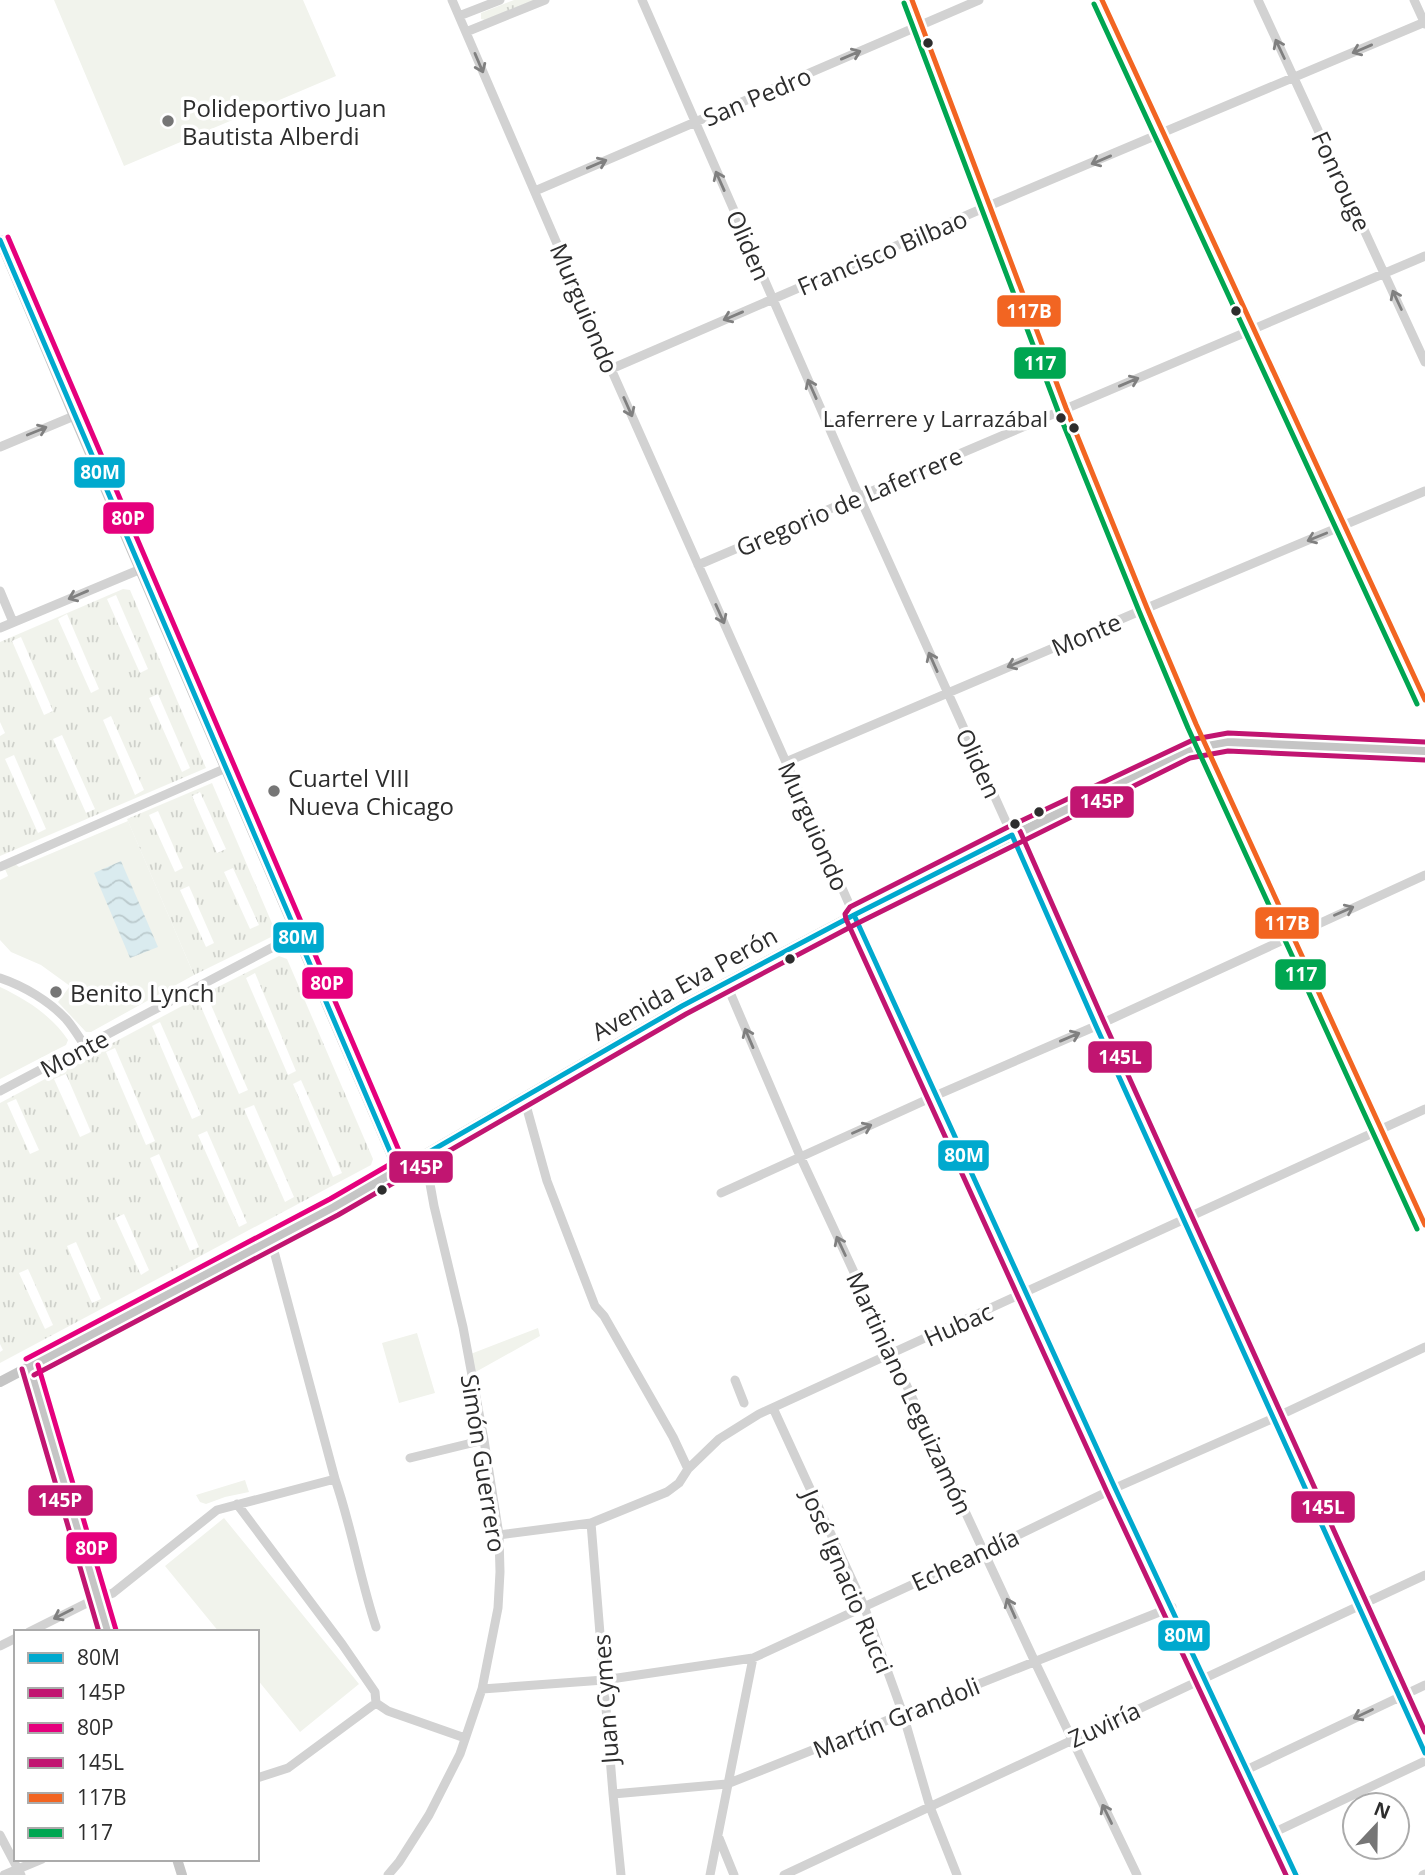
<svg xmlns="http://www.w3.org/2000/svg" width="1425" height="1875" viewBox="0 0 1425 1875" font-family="'Open Sans',sans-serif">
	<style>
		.grass { fill: url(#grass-tufts); fill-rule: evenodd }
		.park { fill: #f1f3ec }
		.water { fill: url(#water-waves) }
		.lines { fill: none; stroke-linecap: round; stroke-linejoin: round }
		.minor { stroke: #d2d2d2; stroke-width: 9 }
		.major { stroke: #c5c5c5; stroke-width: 10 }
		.bus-1-casing { stroke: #fff; stroke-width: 10 }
		.bus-2-casing { stroke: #fff; stroke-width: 10 }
		.bus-3-casing { stroke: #fff; stroke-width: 10 }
		.bus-4-casing { stroke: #fff; stroke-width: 10 }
		.bus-5-casing { stroke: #fff; stroke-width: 10 }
		.bus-6-casing { stroke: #fff; stroke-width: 10 }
		.bus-1 { stroke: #00a9ce; stroke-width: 5 }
		.bus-2 { stroke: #c11571; stroke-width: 5 }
		.bus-3 { stroke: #e5007d; stroke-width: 5 }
		.bus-4 { stroke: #c11571; stroke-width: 5 }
		.bus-5 { stroke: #f26522; stroke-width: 5 }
		.bus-6 { stroke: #00a651; stroke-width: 5 }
		.oneway { stroke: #808080 }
		.bus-dot { fill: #2d2d2d; stroke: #fff; stroke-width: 2.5 }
		.poi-dot { fill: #767676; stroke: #fff; stroke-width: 2.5 }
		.labels { text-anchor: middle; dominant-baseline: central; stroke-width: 7; stroke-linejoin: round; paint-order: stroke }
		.bus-label { font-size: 22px; fill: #2d2d2d; stroke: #fff; text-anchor: end }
		.street-label { font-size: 24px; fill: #2d2d2d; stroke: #fff }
		.poi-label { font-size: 24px; fill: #2d2d2d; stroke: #fff; text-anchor: start }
		.line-badge { stroke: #fff; stroke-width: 2.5 }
		.badge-label { font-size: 19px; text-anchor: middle; font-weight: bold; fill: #fff }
	</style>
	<defs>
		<pattern id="grass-tufts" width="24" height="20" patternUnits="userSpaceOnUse" patternTransform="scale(1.75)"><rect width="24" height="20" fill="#f1f3ec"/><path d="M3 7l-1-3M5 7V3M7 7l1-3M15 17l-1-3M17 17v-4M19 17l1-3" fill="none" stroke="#cfd1cb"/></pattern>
		<pattern id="water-waves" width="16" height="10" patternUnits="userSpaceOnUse" patternTransform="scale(1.75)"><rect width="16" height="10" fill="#daebef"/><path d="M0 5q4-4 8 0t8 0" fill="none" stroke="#bbcacd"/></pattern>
	</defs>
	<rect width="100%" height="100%" fill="#fff"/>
	<path class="grass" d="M 514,0 L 535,0 L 485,20 L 481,19 L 481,13 Z
		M 123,589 L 130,590 L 206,768 L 0,856 L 0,736 L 5,733 L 0,722 L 0,642 ZM 116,595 L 148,669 L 140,673 L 107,599 ZM 67,614 L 99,689 L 91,693 L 58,619 ZM 21,637 L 53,711 L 44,715 L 12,641 ZM 158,694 L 190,768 L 182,772 L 149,698 ZM 111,716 L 144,790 L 135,795 L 103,720 ZM 62,735 L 95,809 L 86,813 L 53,739 ZM 14,755 L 46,829 L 38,833 L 5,759 Z
		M 212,783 L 274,928 L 271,937 L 194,975 L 127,819 ZM 200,792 L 226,849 L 217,853 L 192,796 ZM 158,811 L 183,868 L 175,872 L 149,815 ZM 233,868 L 259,925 L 250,929 L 224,872 ZM 189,886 L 214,943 L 206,947 L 180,890 Z
		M 279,956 L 287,959 L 373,1159 L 371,1165 L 0,1363 L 0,1352 L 3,1350 L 0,1344 L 0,1103 L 214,989 ZM 255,973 L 296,1071 L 288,1075 L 246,978 ZM 208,998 L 248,1090 L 239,1094 L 199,1002 ZM 160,1022 L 201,1115 L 192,1119 L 152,1026 ZM 115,1048 L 155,1141 L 146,1145 L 106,1052 ZM 66,1074 L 91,1132 L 80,1137 L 54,1079 ZM 301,1080 L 342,1173 L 333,1177 L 293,1084 ZM 16,1099 L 39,1150 L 30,1154 L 7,1103 ZM 254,1105 L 294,1197 L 285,1202 L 244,1109 ZM 207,1131 L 247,1223 L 239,1227 L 198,1135 ZM 159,1154 L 199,1247 L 190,1251 L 150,1158 ZM 124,1214 L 149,1270 L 141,1275 L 115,1218 ZM 76,1242 L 101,1299 L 92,1303 L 67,1246 ZM 28,1269 L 53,1325 L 45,1329 L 19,1273 Z"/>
	<path class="park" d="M 54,0 L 303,0 L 336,76 L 124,166 Z
		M 128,821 L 194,975 L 91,1032 L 86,1032 L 58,1002 L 70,986 L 41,965 L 11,952 L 0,940 L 0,880 L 8,876 L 5,869 L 15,864 L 19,867 Z
		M 0,987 C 26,999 52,1016 68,1040 L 66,1045 L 60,1048 L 0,1079 Z
		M 538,1328 L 540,1336 L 472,1374 L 468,1355 Z
		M 417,1333 L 435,1393 L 399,1403 L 382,1343 Z
		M 245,1480 L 249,1492 L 225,1497 L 206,1504 L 200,1502 L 196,1495 Z
		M 224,1518 L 359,1684 L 300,1732 L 257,1679 L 257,1632 L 219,1632 L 165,1566 Z"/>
	<path class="water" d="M 121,861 L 158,947 L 130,958 L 94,873 Z"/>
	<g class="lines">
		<path class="minor" d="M 452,0 L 611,369 L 854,915 L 1115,1488 L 1296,1875
			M 642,0 L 859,496 L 1012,835 L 1096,1026 L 1185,1220 L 1425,1753
			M 912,0 L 1066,408 L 1147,608 L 1196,724 L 1425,1225
			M 1102,0 L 1425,700
			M 1258,0 L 1425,362
			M 1414,0 L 1425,24
			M 459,16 L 500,0
			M 466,32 L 545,0
			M 535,191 L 979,0
			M 611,369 L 979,210 L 1425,22
			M 0,447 L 74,416
			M 698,565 L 1425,256
			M 0,591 L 13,622
			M 0,628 L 141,569
			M 786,762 L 1147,608 L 1425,491
			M 0,867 L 226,768
			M 0,978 C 24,986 49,1001 66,1019 C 73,1027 79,1037 85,1046
			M 726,983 L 800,1156 L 1035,1662 L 1137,1875
			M 0,1091 L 296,935
			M 524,1098 L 547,1181 L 595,1306 L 604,1316 L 673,1437 L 688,1469
			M 721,1193 L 937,1095 L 1096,1026 L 1425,875
			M 271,1240 L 335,1479 C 352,1528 360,1579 376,1627
			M 735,1380 L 744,1403
			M 773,1408 L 864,1606 L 903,1714 L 930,1807 L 957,1875
			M 410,1458 L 484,1440
			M 237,1504 L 342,1644 L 375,1692 L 376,1703
			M 591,1523 L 613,1794 L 621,1875
			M 499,1535 L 591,1523 L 667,1492 L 679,1483 L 688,1469 L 719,1439 L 759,1414 L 1425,1109
			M 29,1632 L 85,1604 L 113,1593 L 217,1510 L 335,1479
			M 0,1646 L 16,1638
			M 482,1689 L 604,1680 L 753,1658 L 985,1551 L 1115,1488 L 1274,1418 L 1425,1347
			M 376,1703 L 388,1711 L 465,1738
			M 1246,1770 L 1425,1685
			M 257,1778 L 288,1768 L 376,1703
			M 613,1794 L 727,1784 L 1172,1607
			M 1275,1832 L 1425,1761
			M 0,1835 L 21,1875
			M 719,1838 L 734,1875
			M 4,1875 L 42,1859
			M 388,1875 L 399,1862 L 429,1815 L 460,1754 L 482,1689 L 498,1608 L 500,1572 L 499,1535 L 484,1440 L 463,1327 L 434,1206 L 425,1156
			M 710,1875 L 753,1658
			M 784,1875 L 1425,1575
			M 1423,1875 L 1425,1874"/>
		<path class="major" d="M 0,240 L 74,416 L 398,1170
			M 30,1367 L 108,1632
			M 0,1382 L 334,1207 L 682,1006 L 854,915 L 1187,750 L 1206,745 L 1228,742 L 1425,751
			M 177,1859 L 182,1875"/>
		<defs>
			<path id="bus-1" d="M 0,240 L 398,1170
				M 854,915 L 1115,1488 L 1296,1875
				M 398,1170 L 682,1006 L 854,915 L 1012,835 L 1096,1026 L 1425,1753"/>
			<path id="bus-2" d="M 22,1369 L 99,1632
				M 34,1375 L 338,1215 L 686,1014 L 858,923 L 1190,758 L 1228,751 L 1425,760"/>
			<path id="bus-3" d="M 8,237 L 406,1167
				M 26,1359 L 330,1199 L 394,1162
				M 38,1365 L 116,1630"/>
			<path id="bus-4" d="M 1020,831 L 1104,1022 L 1425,1732
				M 1286,1875 L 1107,1492 L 846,919 L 845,914 L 850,907 L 1008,827 L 1195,739 L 1228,733 L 1425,742"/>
			<path id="bus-5" d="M 912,0 L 1066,408 L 1147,608 L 1196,724 L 1425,1225
				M 1102,0 L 1425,700"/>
			<path id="bus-6" d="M 904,3 L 1058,411 L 1139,611 L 1188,728 L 1417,1229
				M 1094,4 L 1417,704"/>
		</defs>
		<use href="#bus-1" class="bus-1-casing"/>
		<use href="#bus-2" class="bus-2-casing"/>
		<use href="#bus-3" class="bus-3-casing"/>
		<use href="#bus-4" class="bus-4-casing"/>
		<use href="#bus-5" class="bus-5-casing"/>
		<use href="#bus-6" class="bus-6-casing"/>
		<use href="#bus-1" class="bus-1"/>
		<use href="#bus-2" class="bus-2"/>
		<use href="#bus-3" class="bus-3"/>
		<use href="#bus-4" class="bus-4"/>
		<use href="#bus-5" class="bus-5"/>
		<use href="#bus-6" class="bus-6"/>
	</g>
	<defs><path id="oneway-shaft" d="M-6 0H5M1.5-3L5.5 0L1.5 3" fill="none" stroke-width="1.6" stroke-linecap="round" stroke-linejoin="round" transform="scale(1.75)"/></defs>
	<g class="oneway">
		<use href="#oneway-shaft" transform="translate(1280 49) rotate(-115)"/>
		<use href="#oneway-shaft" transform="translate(1362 49) rotate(157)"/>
		<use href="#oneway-shaft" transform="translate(851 55) rotate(-23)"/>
		<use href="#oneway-shaft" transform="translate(479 63) rotate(67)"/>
		<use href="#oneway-shaft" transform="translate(1101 160) rotate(157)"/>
		<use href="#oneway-shaft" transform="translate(597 164) rotate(-23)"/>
		<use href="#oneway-shaft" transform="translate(720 181) rotate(-114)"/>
		<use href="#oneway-shaft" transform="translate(1397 300) rotate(-115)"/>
		<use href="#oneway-shaft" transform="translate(733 316) rotate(157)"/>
		<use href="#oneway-shaft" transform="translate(1129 382) rotate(-23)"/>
		<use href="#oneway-shaft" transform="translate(812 389) rotate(-114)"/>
		<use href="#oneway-shaft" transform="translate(628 407) rotate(66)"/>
		<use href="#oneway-shaft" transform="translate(37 431) rotate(-22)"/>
		<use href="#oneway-shaft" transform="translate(1317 537) rotate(158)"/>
		<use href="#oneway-shaft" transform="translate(78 595) rotate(157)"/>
		<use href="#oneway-shaft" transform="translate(720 614) rotate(66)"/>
		<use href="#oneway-shaft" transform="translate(933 662) rotate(-114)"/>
		<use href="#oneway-shaft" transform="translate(1017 663) rotate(157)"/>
		<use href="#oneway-shaft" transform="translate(1344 911) rotate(-24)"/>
		<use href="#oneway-shaft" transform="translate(1070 1037) rotate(-23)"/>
		<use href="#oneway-shaft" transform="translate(749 1038) rotate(-113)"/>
		<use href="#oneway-shaft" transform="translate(862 1129) rotate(-24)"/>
		<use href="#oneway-shaft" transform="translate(841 1246) rotate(-115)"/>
		<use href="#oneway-shaft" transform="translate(1011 1608) rotate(-114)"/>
		<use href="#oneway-shaft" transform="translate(63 1614) rotate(153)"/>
		<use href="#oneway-shaft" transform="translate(1363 1714) rotate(155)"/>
		<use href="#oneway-shaft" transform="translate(1107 1814) rotate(-116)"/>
	</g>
	<g class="bus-dot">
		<circle cx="928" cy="43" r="6"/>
		<circle cx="1236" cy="311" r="6"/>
		<circle cx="1061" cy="418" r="6"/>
		<circle cx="1074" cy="428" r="6"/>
		<circle cx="1039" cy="812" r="6"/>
		<circle cx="1015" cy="824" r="6"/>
		<circle cx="790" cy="959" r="6"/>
		<circle cx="382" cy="1190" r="6"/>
	</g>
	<g class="poi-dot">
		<circle cx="168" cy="121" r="7"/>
		<circle cx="274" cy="791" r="7"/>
		<circle cx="56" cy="992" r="7"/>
	</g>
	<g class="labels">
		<g class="bus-label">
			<text x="1048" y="418">Laferrere y Larrazábal</text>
		</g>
		<g class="street-label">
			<text transform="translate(757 96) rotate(-23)">San Pedro</text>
			<text transform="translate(1342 181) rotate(65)">Fonrouge</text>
			<text transform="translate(749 245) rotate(66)">Oliden</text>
			<text transform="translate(882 252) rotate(-23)">Francisco Bilbao</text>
			<text transform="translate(585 308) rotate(67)">Murguiondo</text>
			<text transform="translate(849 501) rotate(-23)">Gregorio de Laferrere</text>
			<text transform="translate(1086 634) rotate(-23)">Monte</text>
			<text transform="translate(979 763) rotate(65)">Oliden</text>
			<text transform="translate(814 826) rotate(66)">Murguiondo</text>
			<text transform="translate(684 983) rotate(-29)">Avenida Eva Perón</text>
			<text transform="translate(74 1053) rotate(-28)">Monte</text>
			<text transform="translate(958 1324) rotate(-24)">Hubac</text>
			<text transform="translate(910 1393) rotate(65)">Martiniano Leguizamón</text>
			<text transform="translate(484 1463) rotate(81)">Simón Guerrero</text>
			<text transform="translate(965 1559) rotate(-25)">Echeandía</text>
			<text transform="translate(848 1581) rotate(67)">José Ignacio Rucci</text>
			<text transform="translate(605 1699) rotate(-94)">Juan Cymes</text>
			<text transform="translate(896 1717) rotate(-22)">Martín Grandoli</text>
			<text transform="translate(1104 1724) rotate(-25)">Zuviría</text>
		</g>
		<g class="poi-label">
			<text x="182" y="107">Polideportivo Juan<tspan x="182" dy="28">Bautista Alberdi</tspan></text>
			<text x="288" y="777">Cuartel VIII<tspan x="288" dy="28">Nueva Chicago</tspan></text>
			<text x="70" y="992">Benito Lynch</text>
		</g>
	</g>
	<g class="line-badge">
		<rect x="996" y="294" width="66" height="34" rx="7" fill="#f26522"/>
		<rect x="1013" y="346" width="54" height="34" rx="7" fill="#00a651"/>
		<rect x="73" y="456" width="53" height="33" rx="7" fill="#00a9ce"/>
		<rect x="102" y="501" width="53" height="34" rx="7" fill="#e5007d"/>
		<rect x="1069" y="785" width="66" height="34" rx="7" fill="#c11571"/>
		<rect x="1254" y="906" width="66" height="34" rx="7" fill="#f26522"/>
		<rect x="272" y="921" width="53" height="33" rx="7" fill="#00a9ce"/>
		<rect x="1274" y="958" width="53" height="33" rx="7" fill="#00a651"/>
		<rect x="301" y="966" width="53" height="34" rx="7" fill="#e5007d"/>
		<rect x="1087" y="1040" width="66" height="34" rx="7" fill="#c11571"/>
		<rect x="937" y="1139" width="53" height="33" rx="7" fill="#00a9ce"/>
		<rect x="388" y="1150" width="66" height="34" rx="7" fill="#c11571"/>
		<rect x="27" y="1484" width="67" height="33" rx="7" fill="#c11571"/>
		<rect x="1290" y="1490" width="66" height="34" rx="7" fill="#c11571"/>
		<rect x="65" y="1531" width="53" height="34" rx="7" fill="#e5007d"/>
		<rect x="1157" y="1619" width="54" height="33" rx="7" fill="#00a9ce"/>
	</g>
	<g class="badge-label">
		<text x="1029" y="318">117B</text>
		<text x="1040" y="370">117</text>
		<text x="100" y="479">80M</text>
		<text x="128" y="525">80P</text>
		<text x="1102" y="808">145P</text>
		<text x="1287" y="930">117B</text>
		<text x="298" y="944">80M</text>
		<text x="1301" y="981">117</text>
		<text x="327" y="990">80P</text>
		<text x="1120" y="1064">145L</text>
		<text x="964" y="1162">80M</text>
		<text x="421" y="1174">145P</text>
		<text x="60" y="1507">145P</text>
		<text x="1323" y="1514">145L</text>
		<text x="92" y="1555">80P</text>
		<text x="1184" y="1642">80M</text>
	</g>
	<rect x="14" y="1630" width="245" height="231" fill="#ffffff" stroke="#ababab" stroke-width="2"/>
	<rect x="28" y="1653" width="35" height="10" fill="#00a9ce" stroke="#ababab" stroke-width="2"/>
	<text x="77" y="1665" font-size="21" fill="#2d2d2d">80M</text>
	<rect x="28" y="1688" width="35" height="10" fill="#c11571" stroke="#ababab" stroke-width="2"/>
	<text x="77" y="1700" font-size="21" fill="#2d2d2d">145P</text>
	<rect x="28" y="1723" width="35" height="10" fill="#e5007d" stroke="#ababab" stroke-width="2"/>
	<text x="77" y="1735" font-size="21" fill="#2d2d2d">80P</text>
	<rect x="28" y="1758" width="35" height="10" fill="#c11571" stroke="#ababab" stroke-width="2"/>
	<text x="77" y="1770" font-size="21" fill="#2d2d2d">145L</text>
	<rect x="28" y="1793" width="35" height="10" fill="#f26522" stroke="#ababab" stroke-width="2"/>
	<text x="77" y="1805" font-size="21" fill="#2d2d2d">117B</text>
	<rect x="28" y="1828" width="35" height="10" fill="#00a651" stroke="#ababab" stroke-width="2"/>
	<text x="77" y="1840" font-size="21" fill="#2d2d2d">117</text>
	<g transform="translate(1376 1826) rotate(22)"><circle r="33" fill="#ffffff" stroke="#ababab" stroke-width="2"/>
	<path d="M0-5L12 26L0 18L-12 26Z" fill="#767676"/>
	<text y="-10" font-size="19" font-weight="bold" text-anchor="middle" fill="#2d2d2d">N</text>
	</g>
</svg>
